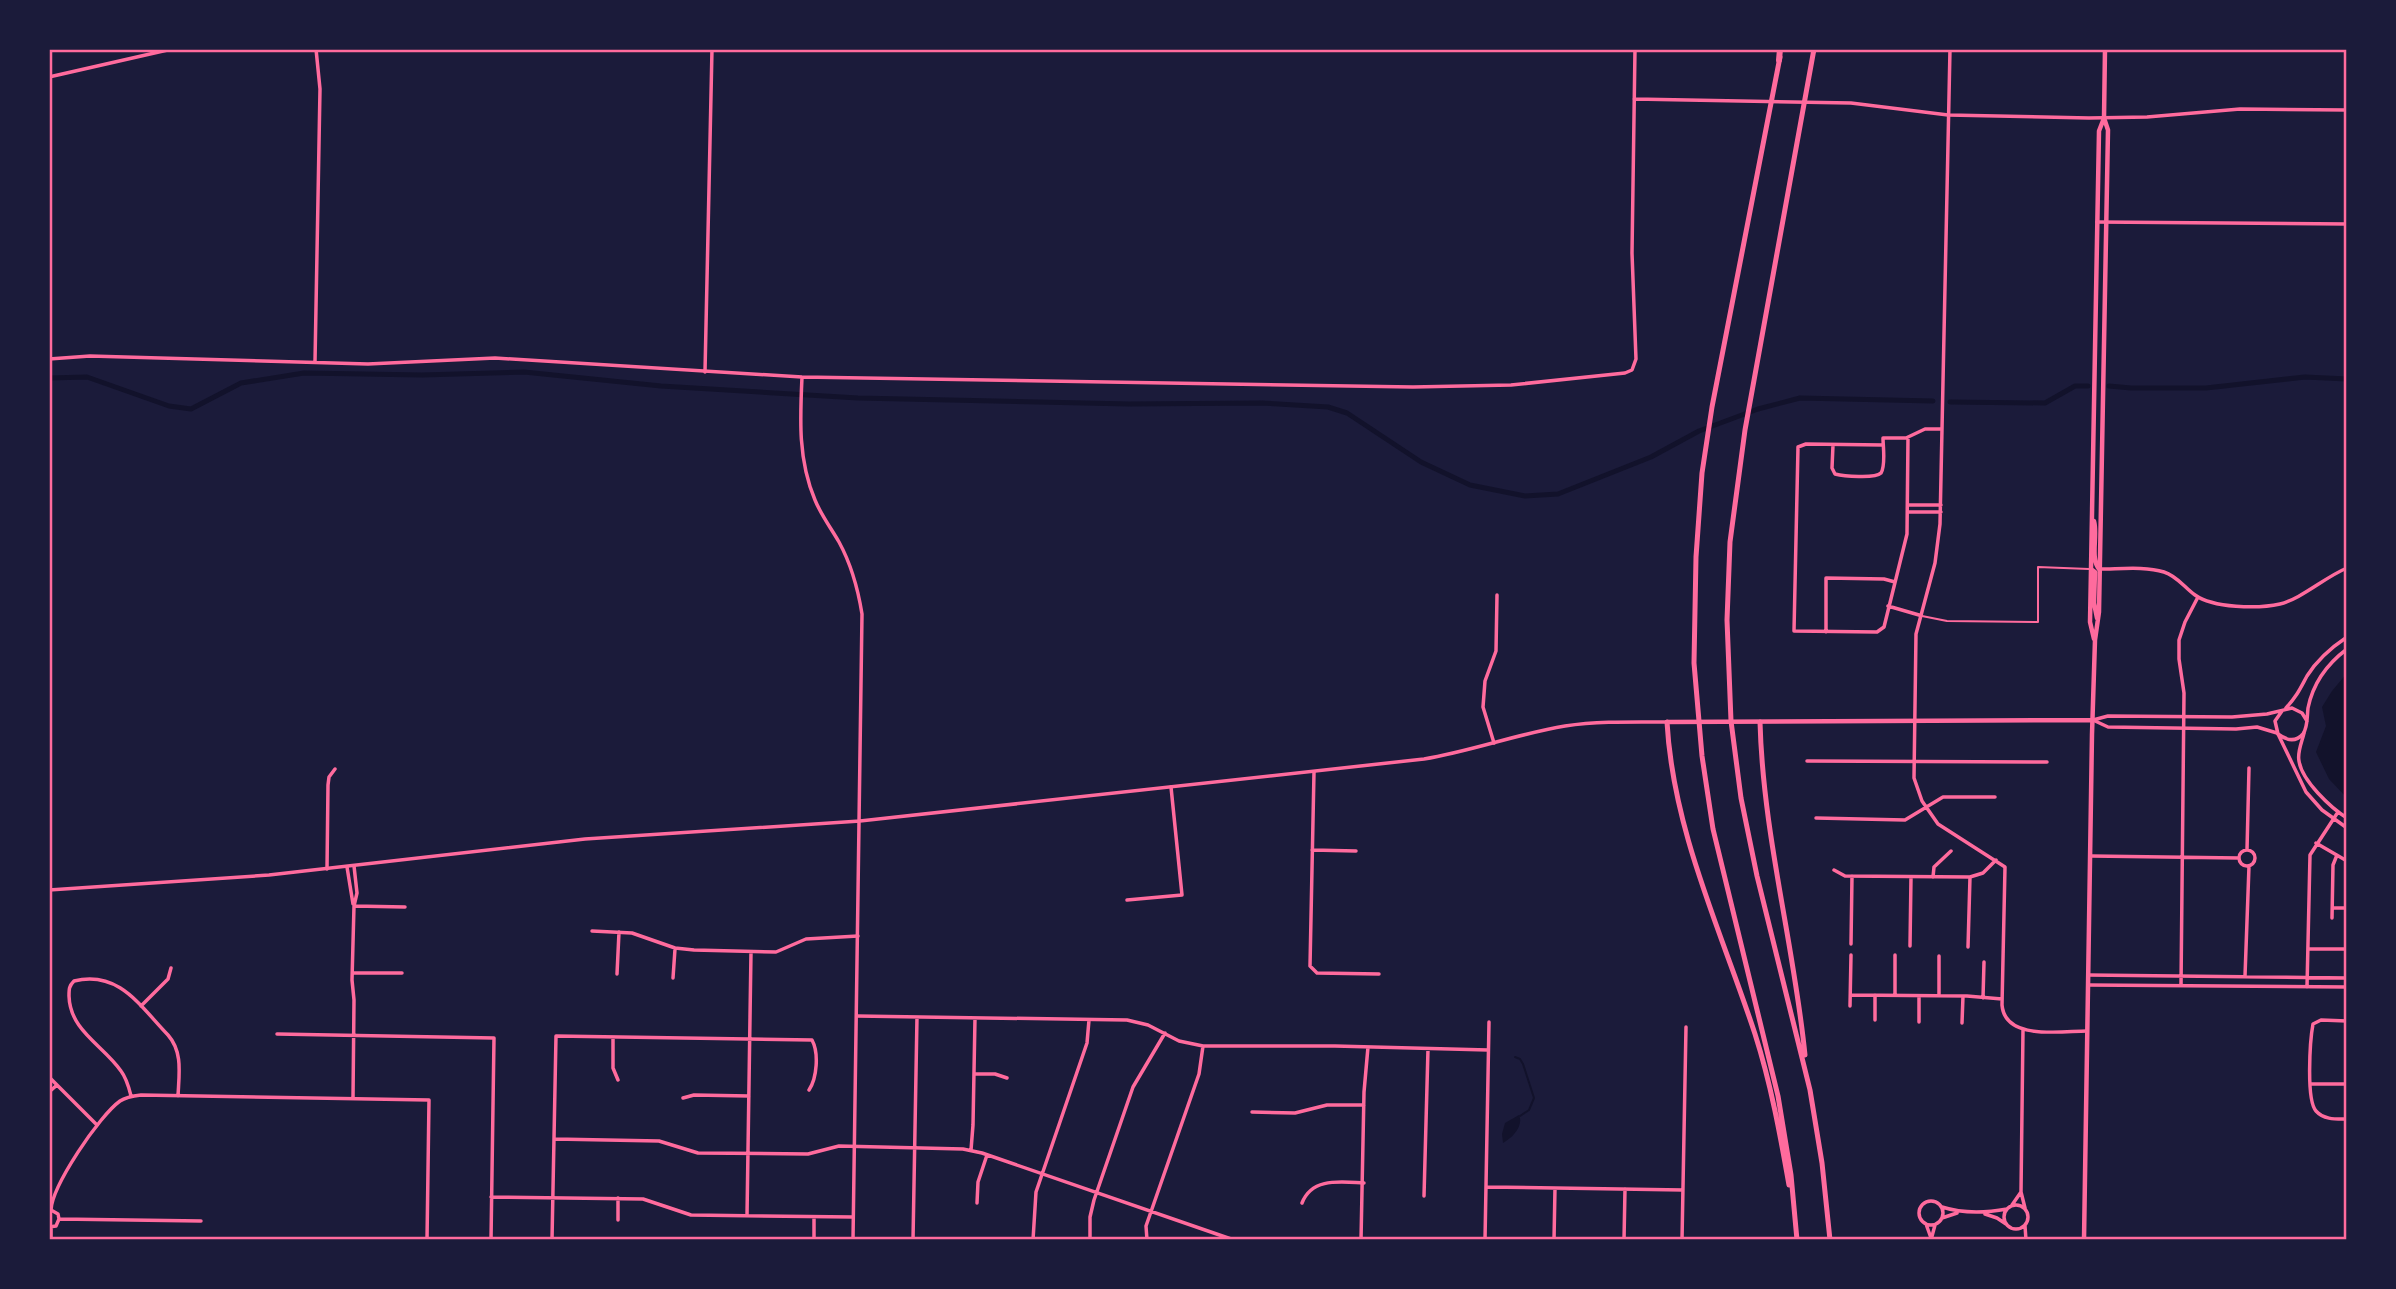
<svg xmlns="http://www.w3.org/2000/svg" width="2396" height="1289" viewBox="0 0 2396 1289" font-family="'Source Serif 4',serif">
	<style>
		.water { fill: #12122b }
		.lines { fill: none; stroke-linecap: round; stroke-linejoin: round }
		.stream { stroke: #12122b; stroke-width: 2 }
		.canal { stroke: #12122b; stroke-width: 5 }
		.service { stroke: #ff6b9d; stroke-width: 2 }
		.minor { stroke: #ff6b9d; stroke-width: 3.5 }
		.tertiary { stroke: #ff6b9d; stroke-width: 3.5 }
		.secondary { stroke: #ff6b9d; stroke-width: 4.5 }
		.trunk { stroke: #ff6b9d; stroke-width: 5 }
		.motorway { stroke: #ff6b9d; stroke-width: 6 }
		.neatline { fill: none; stroke: #ff6b9d; stroke-width: 2.5 }
	</style>
	<rect width="100%" height="100%" fill="#1b1b3a"/>
	<path class="water" d="M 2347,673 L 2347,798 L 2329,779 L 2316,752 L 2326,726 L 2322,707 L 2332,691 Z
		M 1519,1115 C 1524,1125 1513,1138 1503,1143 L 1502,1134 L 1505,1123 Z"/>
	<g class="lines">
		<path class="stream" d="M 1515,1057 L 1520,1059 L 1523,1064 L 1534,1098 L 1529,1110 L 1520,1116"/>
		<path class="canal" d="M 49,378 L 87,377 L 169,406 L 191,409 L 241,383 L 304,373 L 422,375 L 524,372 L 661,386 L 858,398 L 1129,404 L 1262,403 L 1328,407 L 1347,413 L 1421,462 L 1470,485 L 1525,496 L 1558,494 L 1651,457 L 1699,431 L 1758,409 L 1800,398 L 1933,401
			M 2109,386 L 2131,388 L 2206,388 L 2305,377 L 2347,379
			M 1950,402 L 2045,403 L 2075,386 L 2088,386"/>
		<path class="service" d="M 1922,616 L 1947,621 L 2038,622 L 2038,567 L 2089,569"/>
		<path class="minor" d="M 1950,49 L 1940,524 L 1935,563 L 1916,634 L 1914,778 L 1922,801 L 1938,824 L 2005,867 L 2002,1005 C 2005,1041 2061,1031 2087,1031
			M 2097,222 L 2347,224
			M 705,372 L 712,49
			M 1833,445 L 1832,468 L 1835,474 C 1843,476 1875,479 1881,473 C 1886,465 1883,447 1883,438 L 1906,438 L 1925,429 L 1942,429
			M 1883,445 L 1806,444 L 1798,447 L 1794,631 L 1877,632 L 1884,627 L 1907,534 L 1908,437
			M 1909,505 L 1941,505
			M 1909,512 L 1941,512
			M 2099,569 C 2120,569 2145,566 2164,572 C 2177,576 2184,587 2195,595 C 2213,608 2258,609 2280,604 C 2301,599 2325,577 2347,568
			M 1888,606 L 1919,615
			M 1826,632 L 1826,578 L 1884,579 L 1895,582
			M 2304,733 C 2302,742 2297,752 2299,761 C 2302,781 2331,808 2347,818
			M 2278,734 L 2306,792 L 2322,810 L 2347,828
			M 1494,743 L 1483,707 L 1485,681 L 1496,651 L 1497,595
			M 1807,761 L 2047,762
			M 1314,772 L 1310,966 L 1317,973 L 1379,974
			M 1816,818 L 1905,820 L 1943,797 L 1995,797
			M 2316,843 L 2347,861
			M2239 858a8 8 0 1 1 16 0a8 8 0 1 1-16 0Z
			M 1312,850 L 1356,851
			M 2247,850 L 2249,768
			M 2091,856 L 2239,858
			M 347,867 L 353,904
			M 327,869 L 328,785 L 329,777 L 335,769
			M 1834,870 L 1845,876 L 1970,877 L 1983,873 L 1996,860
			M 1933,877 L 1934,867 L 1951,851
			M 1127,900 L 1182,895 L 1171,787
			M 354,906 L 405,907
			M 2332,908 L 2347,908
			M 2332,918 L 2333,865 L 2337,855
			M 592,931 L 632,933 L 675,948 L 694,950 L 776,952 L 806,939 L 858,936
			M 1851,944 L 1852,876
			M 1910,946 L 1911,877
			M 1968,947 L 1970,877
			M 2308,949 L 2347,949
			M 352,973 L 402,973
			M 617,974 L 619,932
			M 2088,975 L 2347,978
			M 2245,976 L 2249,866
			M 673,978 L 675,949
			M 2088,985 L 2347,987
			M 2181,986 L 2184,693 L 2179,659 L 2179,640 L 2185,622 L 2198,597
			M 2307,987 L 2310,855 L 2338,812
			M 1851,995 L 1967,996 L 2002,999
			M 1895,995 L 1895,955
			M 1939,996 L 1939,956
			M 1983,998 L 1984,962
			M 141,1006 L 168,979 L 171,968
			M 1850,1006 L 1851,955
			M 857,1016 L 1127,1020 L 1148,1025 L 1179,1041 L 1203,1046 L 1335,1046 L 1488,1050
			M 1875,1020 L 1875,995
			M 2347,1021 L 2321,1020 L 2313,1024 C 2310,1040 2306,1100 2316,1111 C 2324,1120 2336,1119 2347,1119
			M 1919,1022 L 1919,996
			M 1962,1023 L 1963,996
			M 2023,1030 L 2021,1192 L 2025,1208
			M 277,1034 L 494,1038 L 491,1240
			M 613,1037 L 613,1068 L 618,1080
			M 974,1074 L 995,1074 L 1007,1078
			M 49,1077 L 96,1124
			M 2311,1084 L 2347,1084
			M 49,1092 L 57,1085
			M 131,1096 C 129,1088 127,1079 121,1071 C 103,1045 70,1031 69,996 C 69,989 69,986 74,981 C 119,970 140,1006 168,1035 C 183,1052 179,1074 178,1096
			M 683,1098 L 694,1095 L 749,1096
			M 353,1099 L 354,1000 L 352,980 L 354,906 L 357,893 L 354,866
			M 1252,1112 L 1295,1113 L 1327,1105 L 1364,1105
			M 554,1139 L 659,1141 L 698,1153 L 808,1154 L 839,1146 L 963,1149 L 982,1153 L 1234,1240
			M 971,1150 L 973,1125 L 975,1018
			M 1486,1187 L 1683,1190
			M 1424,1196 L 1428,1049
			M 491,1197 L 643,1199 L 691,1215 L 853,1217
			M1919 1213a12 12 0 1 1 24 0a12 12 0 1 1-24 0Z
			M 977,1203 L 978,1182 L 987,1155
			M 1302,1203 C 1312,1177 1341,1182 1364,1183
			M2004 1217a12 12 0 1 1 24 0a12 12 0 1 1-24 0Z
			M 2012,1205 L 2021,1192
			M 1942,1207 C 1964,1214 1985,1213 2007,1209
			M 51,1210 C 52,1186 99,1116 120,1101 C 126,1097 133,1096 141,1095 L 429,1100 L 427,1240
			M 1985,1214 L 1997,1218 L 2006,1224
			M 747,1216 L 751,952
			M 1942,1218 L 1957,1213
			M 59,1219 L 201,1221
			M 618,1220 L 618,1198
			M 1926,1224 L 1931,1238
			M 2025,1226 L 2026,1240
			M 49,1227 L 56,1226 L 59,1219 L 58,1214 L 51,1210
			M 51,1240 L 51,1227
			M 552,1240 L 556,1036 L 812,1040 C 819,1053 817,1078 809,1090
			M 814,1240 L 814,1217
			M 913,1240 L 917,1017
			M 1033,1240 L 1036,1192 L 1087,1043 L 1089,1020
			M 1090,1240 L 1090,1217 L 1094,1200 L 1133,1087 L 1165,1033
			M 1147,1240 L 1146,1226 L 1199,1074 L 1203,1046
			M 1361,1240 L 1364,1092 L 1368,1047
			M 1485,1240 L 1489,1022
			M 1554,1240 L 1555,1188
			M 1624,1240 L 1625,1189
			M 1682,1240 L 1686,1027
			M 1931,1240 L 1935,1225"/>
		<path class="tertiary" d="M 49,77 L 172,49
			M 1634,99 L 1851,103 L 1948,115 L 2089,118 L 2147,117 L 2240,109 L 2347,110
			M 49,359 L 90,356 L 368,364 L 495,358 L 802,377 L 1413,387 L 1511,385 L 1625,373 L 1632,370 L 1636,359 L 1632,253 L 1635,49
			M 315,362 L 320,89 L 316,49
			M 802,377 C 800,419 798,460 815,500 C 821,515 831,528 839,542 C 851,564 858,589 862,614 L 853,1240
			M 2286,708 C 2297,696 2300,689 2307,676 C 2317,660 2332,647 2347,637
			M 2282,711 L 2275,721 L 2278,734 C 2286,740 2295,743 2303,734 C 2308,727 2307,716 2308,708 C 2313,683 2327,664 2347,649
			M 2093,720 L 2108,716 L 2232,717 L 2267,714 L 2292,708 L 2302,713 L 2307,721
			M 2093,720 L 2108,727 L 2236,729 L 2257,727 L 2277,733
			M 49,890 L 269,875 L 585,839 L 860,821 L 1424,759 C 1472,751 1517,734 1565,726 C 1599,721 1633,722 1667,722"/>
		<path class="secondary" d="M 2094,521 C 2098,535 2090,558 2099,569
			M 2091,569 L 2095,572 L 2094,603 L 2097,618
			M 2094,639 L 2090,622 L 2091,569 L 2099,131 L 2104,118 L 2105,49
			M 1667,722 L 2093,720
			M 2084,1240 L 2092,734 L 2095,640 L 2099,612 L 2108,130 L 2104,118"/>
		<path class="trunk" d="M 1814,49 L 1745,430 L 1730,542 L 1727,620 L 1731,721 L 1741,798 L 1757,876 L 1810,1090 L 1822,1163 L 1830,1240
			M 1780,57 L 1712,407 L 1702,473 L 1696,557 L 1694,663 L 1702,756 L 1713,829 L 1778,1096 L 1791,1175 L 1797,1240
			M 1667,722 C 1673,831 1722,933 1755,1034 C 1771,1084 1780,1134 1789,1185
			M 1760,722 C 1763,835 1794,944 1805,1055"/>
		<path class="motorway" d="M 49,49 L 52,49
			M 1779,60 L 1780,49"/>
	</g>
	<rect width="2396" height="1289" fill="none" stroke="#1b1b3a" stroke-width="102"/>
	<rect x="51" y="51" width="2294" height="1187" class="neatline"/>
</svg>
